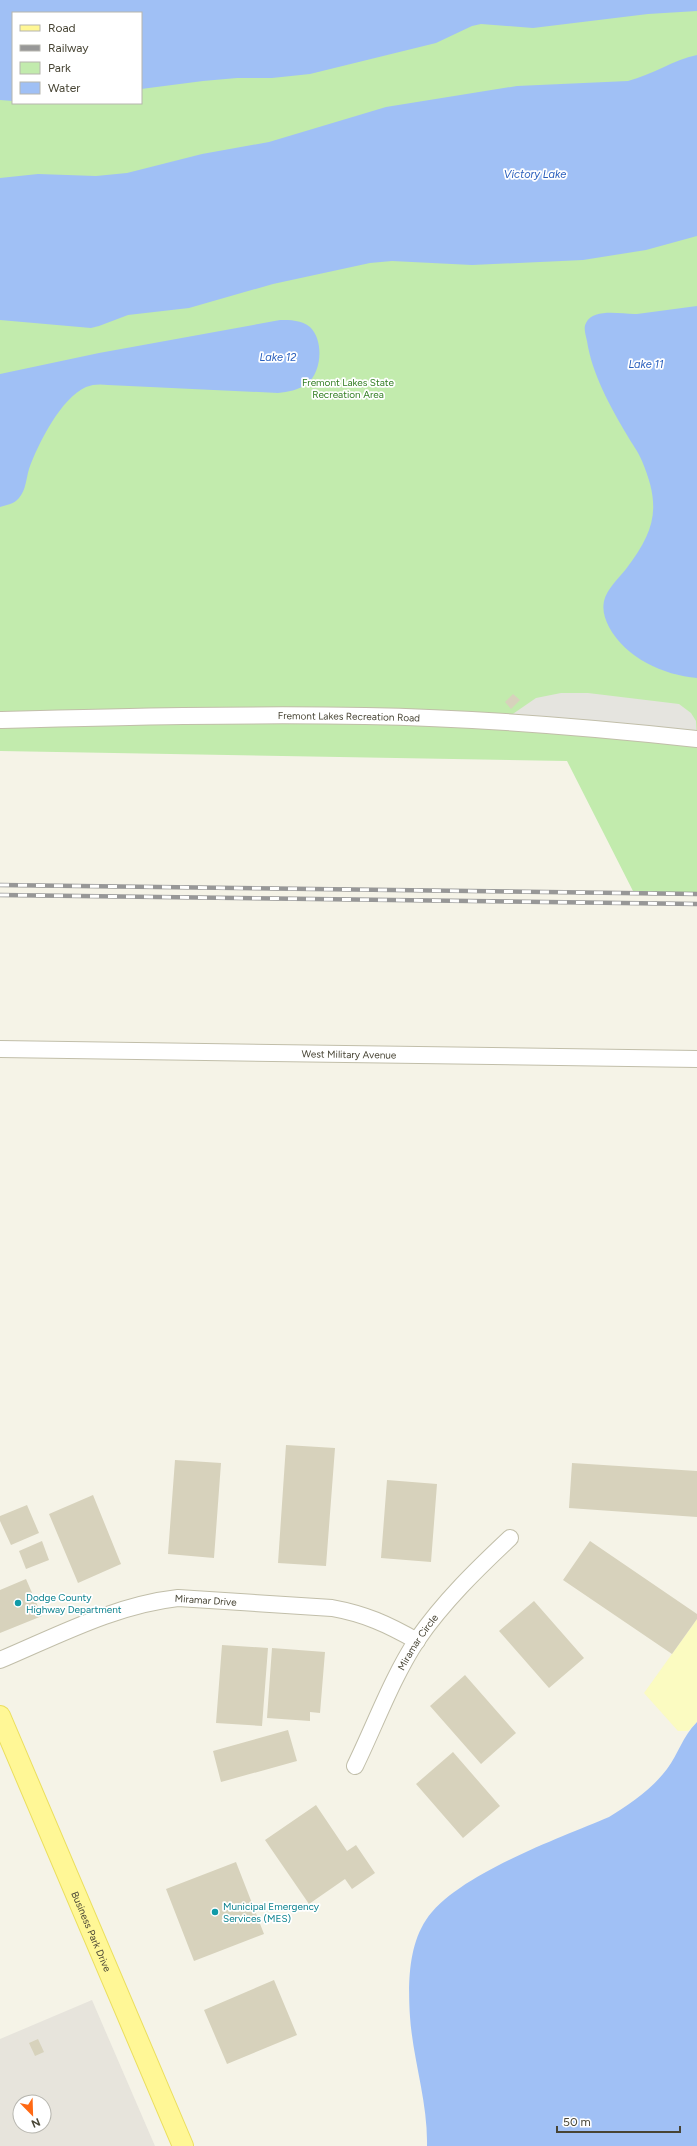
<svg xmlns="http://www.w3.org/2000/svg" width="697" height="2146" viewBox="0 0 697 2146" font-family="Figtree,sans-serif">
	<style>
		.industrial { fill: #e7e4dc; fill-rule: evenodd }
		.green { fill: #c2ebad; fill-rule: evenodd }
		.sand { fill: #fbfbc1 }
		.parking { fill: #e5e4df }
		.water { fill: #a0c0f5 }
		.building { fill: #d7d2bc }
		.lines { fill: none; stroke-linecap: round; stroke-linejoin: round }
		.minor-casing { stroke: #c1bea9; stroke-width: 18 }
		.major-casing { stroke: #ebdf5e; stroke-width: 22 }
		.minor { stroke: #fff; stroke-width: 16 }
		.major { stroke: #fff796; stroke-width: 20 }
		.rail-casing { stroke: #979797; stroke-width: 4.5 }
		.rail { stroke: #fff; stroke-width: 3; stroke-dasharray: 9; stroke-linecap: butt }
		.culture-dot { fill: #0f9aa8; stroke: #fff; stroke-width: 1.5 }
		.labels { text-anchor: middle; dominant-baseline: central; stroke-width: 3.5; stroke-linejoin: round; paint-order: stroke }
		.park-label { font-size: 10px; fill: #337e24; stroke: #fff }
		.street-label { font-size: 10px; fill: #484535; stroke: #fff }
		.culture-label { font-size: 10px; fill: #0d838f; stroke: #fff; text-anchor: start }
		.water-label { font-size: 11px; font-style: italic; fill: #275dbc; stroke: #fff }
	</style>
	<rect width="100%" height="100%" fill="#f5f3e7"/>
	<path class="industrial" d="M 92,2000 L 155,2146 L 0,2146 L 0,2039 ZM 20,2102 L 44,2102 L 44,2126 L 20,2126 Z"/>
	<path class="green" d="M 0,0 L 697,0 L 697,894 L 634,893 L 567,761 L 0,751 ZM 13,13 L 141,13 L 141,103 L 13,103 Z"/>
	<path class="sand" d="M 697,1619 L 697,1722 L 688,1731 L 678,1731 L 644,1693 Z"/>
	<path class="parking" d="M 561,693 L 588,693 L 679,704 L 691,713 L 696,721 L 697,739 L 501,722 L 536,698 Z"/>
	<path class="water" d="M 0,0 L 697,0 L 697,11 L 648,14 L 533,28 L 481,24 L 472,26 L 436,43 L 310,74 L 272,78 L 237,78 L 203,81 L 141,89 L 141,13 L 13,13 L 13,101 L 0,100 Z
		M 697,55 L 697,236 L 646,250 L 583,260 L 472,265 L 392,261 L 370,263 L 273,284 L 189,308 L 128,315 L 99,326 L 91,328 L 0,320 L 0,178 L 38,174 L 96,176 L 127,173 L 202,154 L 269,142 L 386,107 L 517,86 L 628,81 C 652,75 673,60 697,55 Z
		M 697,306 L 697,678 C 663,675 626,658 609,627 C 605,619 602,611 604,601 C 607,589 618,579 626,569 C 656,530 661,506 642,461 C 638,451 632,444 627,435 C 610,406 592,374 587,341 C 586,336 583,328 586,323 C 594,307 624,315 637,314 C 657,311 677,309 697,306 Z
		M 280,320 C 290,320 302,320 310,327 C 324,340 322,372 307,384 C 298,390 288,392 278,393 L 108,385 C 101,384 93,384 86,387 C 61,398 38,444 29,469 C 26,479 26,490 19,498 C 14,504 7,505 0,507 L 0,374 L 99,353 Z
		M 697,1722 L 697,2146 L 427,2146 C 428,2102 413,2060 410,2017 C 408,1986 408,1947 426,1920 C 455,1875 560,1838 609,1817 C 629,1805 653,1788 667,1769 C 679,1753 682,1737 697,1722 Z"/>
	<path class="building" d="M 513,694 L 520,700 L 511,709 L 505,702 Z
		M 286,1445 L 335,1448 L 326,1566 L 278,1563 Z
		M 175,1460 L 221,1463 L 214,1558 L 168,1554 Z
		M 572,1463 L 697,1471 L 697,1517 L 569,1508 Z
		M 387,1480 L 437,1484 L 431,1562 L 381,1558 Z
		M 93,1495 L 121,1564 L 78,1583 L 49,1514 Z
		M 27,1505 L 39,1533 L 11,1545 L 0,1521 L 0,1516 Z
		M 42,1541 L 49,1560 L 26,1569 L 19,1551 Z
		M 590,1541 L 697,1614 L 697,1619 L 672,1654 L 563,1580 Z
		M 26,1579 L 42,1616 L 0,1633 L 0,1590 Z
		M 534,1601 L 584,1658 L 549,1688 L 499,1631 Z
		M 222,1645 L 268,1648 L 262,1726 L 216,1723 Z
		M 272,1648 L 325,1652 L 320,1713 L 310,1712 L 310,1721 L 267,1718 Z
		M 465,1675 L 516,1733 L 481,1764 L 430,1706 Z
		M 288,1730 L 297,1761 L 221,1782 L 213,1751 Z
		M 453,1752 L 500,1806 L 463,1838 L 416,1784 Z
		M 316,1805 L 347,1851 L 356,1845 L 375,1873 L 352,1889 L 345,1879 L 309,1904 L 265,1840 Z
		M 236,1862 L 264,1934 L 194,1961 L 166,1889 Z
		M 274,1980 L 297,2035 L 227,2064 L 204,2010 Z
		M 38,2039 L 44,2052 L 35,2056 L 29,2043 Z"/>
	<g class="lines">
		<defs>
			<g id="minor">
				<path id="s1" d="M 0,720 C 122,717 243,714 365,716 C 476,718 587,727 697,739"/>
				<path id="s2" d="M 0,1049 L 697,1059"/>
				<path id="s3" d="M 0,1660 C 57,1636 115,1605 178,1598 L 332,1608 C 365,1614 387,1624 417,1641"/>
				<path id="s4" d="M 355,1766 C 375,1725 392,1678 417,1640 C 443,1602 477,1569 510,1538"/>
			</g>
			<g id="major">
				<path id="s5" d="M 0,1716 L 183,2146"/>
			</g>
		</defs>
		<use href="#minor" class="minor-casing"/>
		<use href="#major" class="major-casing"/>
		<use href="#minor" class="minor"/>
		<use href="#major" class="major"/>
		<defs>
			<path id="rail" d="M 0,885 L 697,894
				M 0,895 L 697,904"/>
		</defs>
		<use href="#rail" class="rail-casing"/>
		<use href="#rail" class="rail"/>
	</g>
	<g class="culture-dot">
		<circle cx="18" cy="1603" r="4"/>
		<circle cx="215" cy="1912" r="4"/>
	</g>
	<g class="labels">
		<g class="park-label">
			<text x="348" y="382">Fremont Lakes State<tspan x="348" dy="12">Recreation Area</tspan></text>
		</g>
		<g class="street-label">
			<text stroke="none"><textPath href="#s1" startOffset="349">Fremont Lakes Recreation Road</textPath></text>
			<text stroke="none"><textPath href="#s2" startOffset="349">West Military Avenue</textPath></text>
			<text stroke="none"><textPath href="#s3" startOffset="217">Miramar Drive</textPath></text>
			<text stroke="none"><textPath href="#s4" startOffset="139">Miramar Circle</textPath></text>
			<text stroke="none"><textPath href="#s5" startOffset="234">Business Park Drive</textPath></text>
		</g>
		<g class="culture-label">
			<text x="26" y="1597">Dodge County<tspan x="26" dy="12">Highway Department</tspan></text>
			<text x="223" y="1906">Municipal Emergency<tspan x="223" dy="12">Services (MES)</tspan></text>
		</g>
		<g class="water-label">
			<text x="535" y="174">Victory Lake</text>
			<text x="278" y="357">Lake 12</text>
			<text x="646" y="364">Lake 11</text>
		</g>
	</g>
	<rect x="12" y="12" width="130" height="92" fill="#ffffff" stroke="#b6b5ae"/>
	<rect x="20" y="25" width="20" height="6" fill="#fff796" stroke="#b6b5ae"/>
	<text x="48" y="32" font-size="12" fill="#484535">Road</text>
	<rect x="20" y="45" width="20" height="6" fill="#979797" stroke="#b6b5ae"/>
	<text x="48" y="52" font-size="12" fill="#484535">Railway</text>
	<rect x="20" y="62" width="20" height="12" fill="#c2ebad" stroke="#b6b5ae"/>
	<text x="48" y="72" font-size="12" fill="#484535">Park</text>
	<rect x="20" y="82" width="20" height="12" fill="#a0c0f5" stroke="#b6b5ae"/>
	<text x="48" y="92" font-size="12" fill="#484535">Water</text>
	<g transform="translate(32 2114) rotate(157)"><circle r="19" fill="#ffffff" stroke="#b6b5ae"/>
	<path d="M0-3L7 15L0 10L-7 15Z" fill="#ff6914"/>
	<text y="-6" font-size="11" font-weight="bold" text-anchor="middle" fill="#484535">N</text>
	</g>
	<path d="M557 2126v6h123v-6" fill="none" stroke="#484535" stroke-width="2"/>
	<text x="563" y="2126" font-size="12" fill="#484535" stroke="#ffffff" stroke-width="3" paint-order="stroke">50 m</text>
</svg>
